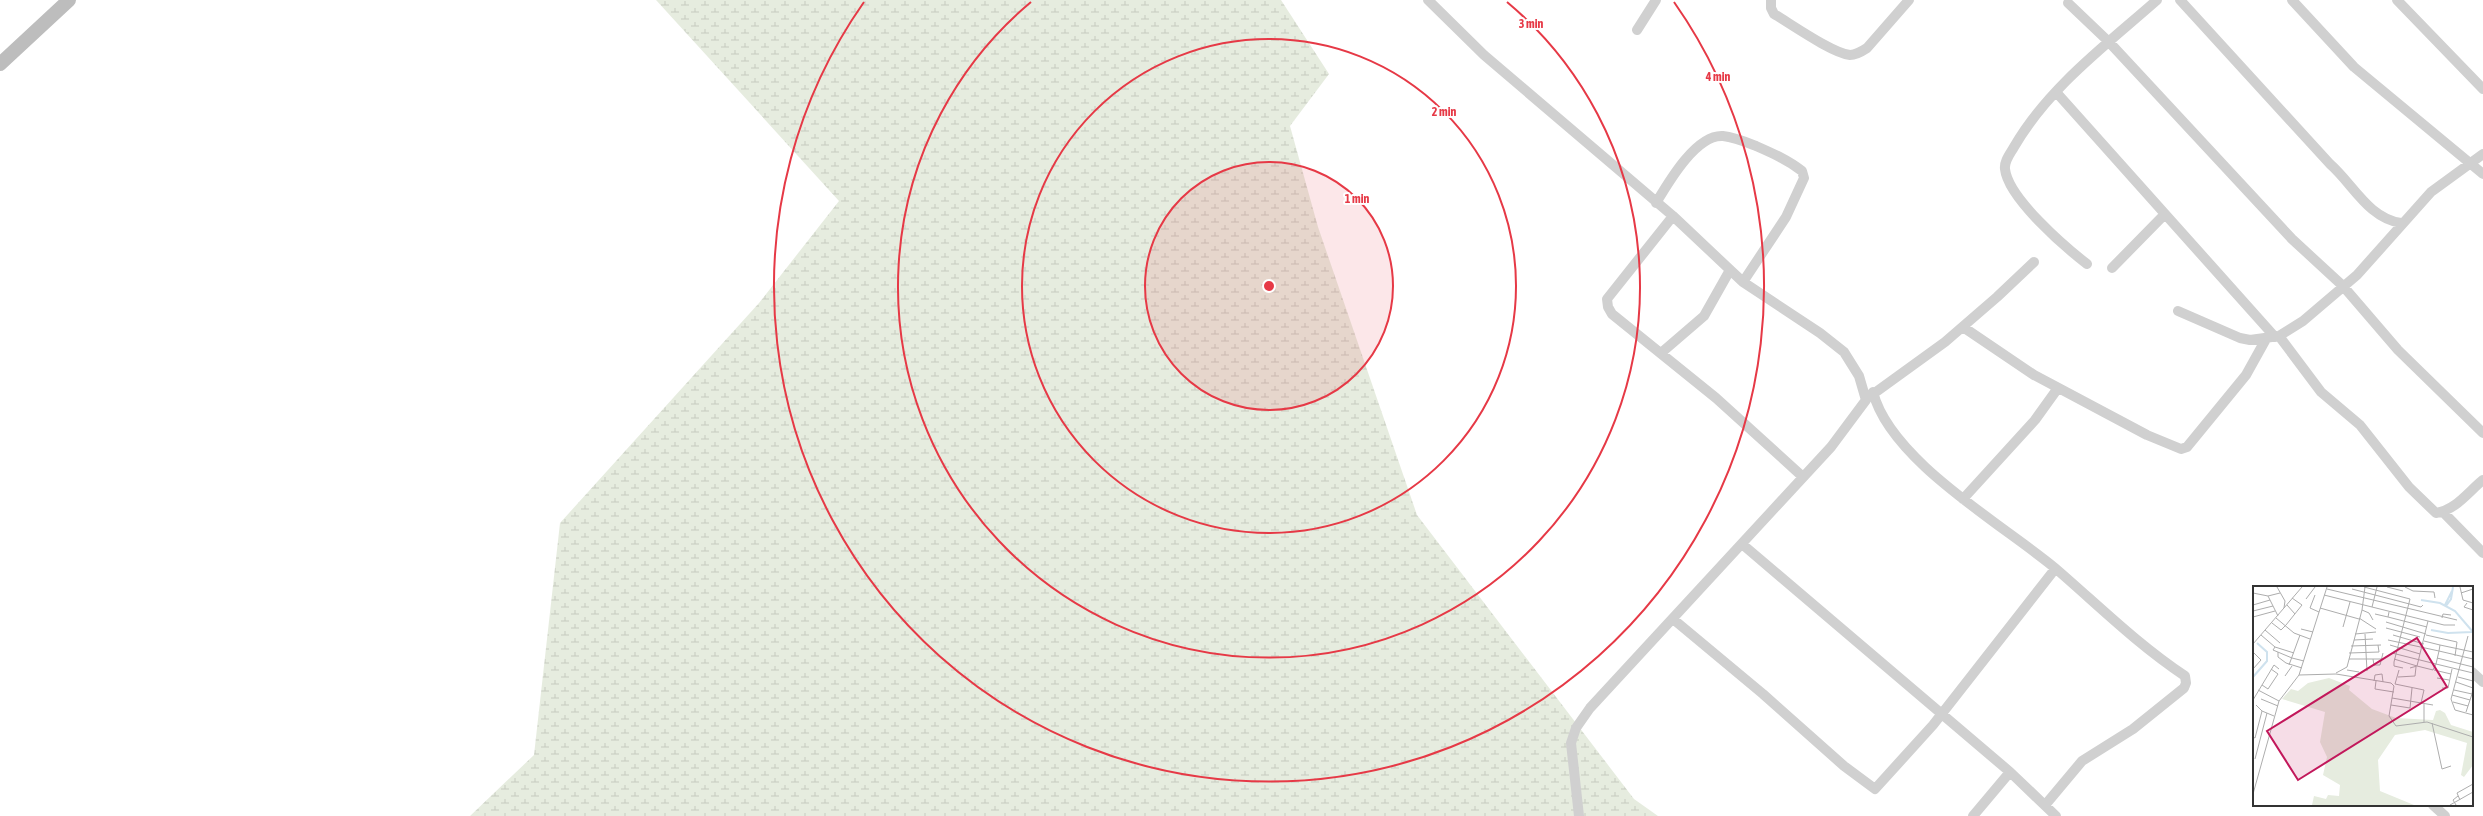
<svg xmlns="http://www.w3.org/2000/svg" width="2483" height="816" viewBox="0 0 2483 816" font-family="'Asap Condensed',sans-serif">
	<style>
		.wetland { fill: url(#wetland-marsh) }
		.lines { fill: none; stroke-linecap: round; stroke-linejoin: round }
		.street { stroke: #d0d0d0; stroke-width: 10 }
		.secondary { stroke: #bdbdbd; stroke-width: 14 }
		.ring { fill: none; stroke: #e63946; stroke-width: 2 }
		.inset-river { fill: none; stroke: #cfe2ee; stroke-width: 2 }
		.inset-road { fill: none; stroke: #adadad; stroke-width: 1 }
		.view { fill: #c2185b; fill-opacity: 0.15; stroke: #c2185b; stroke-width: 2 }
		.inset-edge { fill: none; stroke: #333; stroke-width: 2 }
		.centre { fill: #e63946; stroke: #fff; stroke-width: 2 }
		.ring-label { font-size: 12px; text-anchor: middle; font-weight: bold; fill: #e63946; stroke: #fff; stroke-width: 4; stroke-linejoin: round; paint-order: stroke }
	</style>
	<defs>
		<pattern id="wetland-marsh" width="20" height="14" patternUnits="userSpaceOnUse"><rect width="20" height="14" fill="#e6ecdf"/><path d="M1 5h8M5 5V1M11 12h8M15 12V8" fill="none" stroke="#c6cbc0"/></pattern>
	</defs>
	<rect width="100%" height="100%" fill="#fff"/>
	<path class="wetland" d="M 656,0 L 1281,0 L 1329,74 L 1290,126 L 1318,227 L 1417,515 L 1634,799 L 1658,816 L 470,816 L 534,755 L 560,523 L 759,303 L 839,201 Z"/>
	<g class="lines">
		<path class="street" d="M 1428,0 L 1484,55 L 1673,216 L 1743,282 L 1820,333 L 1844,352 L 1859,376 L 1866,400 L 1831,447 L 1590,708 L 1576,728 L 1571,743 L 1579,816
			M 1771,0 L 1771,8 L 1774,14 C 1791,24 1832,53 1850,55 C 1856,55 1861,52 1867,48 L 1909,0
			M 2180,0 L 2330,164 C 2353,184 2368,218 2401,223
			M 2292,0 L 2354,67 L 2483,174
			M 2397,0 L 2483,89
			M 2068,3 L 2109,42 L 2292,239 L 2343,286 L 2398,350 L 2483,433
			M 1637,30 L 1656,0
			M 2056,92 L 2275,337
			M 1656,203 C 1668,183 1696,134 1723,136 C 1734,137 1746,142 1756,146 C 1772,153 1788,160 1802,171 L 1804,178 L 1786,217 L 1743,282
			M 1673,216 L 1607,299 L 1608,307 L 1612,314 L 1716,398 L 1803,477
			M 2087,264 C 2065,247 2008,198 2005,169 C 2004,161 2010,154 2014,147 C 2048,88 2106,45 2157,0
			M 2112,268 L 2165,214
			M 2178,311 L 2240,338 L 2250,340 L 2279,336 L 2303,321 L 2357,275 L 2431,192 L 2483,154
			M 1963,327 L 2034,375 L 2147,435 L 2181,449 L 2187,447 L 2246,375 L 2266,339
			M 2279,336 L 2321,392 L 2360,425 L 2409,487 L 2436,513 C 2456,510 2468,492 2483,480
			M 1661,353 L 1704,316 L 1730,270
			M 1873,392 C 1890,460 2002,524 2055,568 C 2098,605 2137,644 2185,676 L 2186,683 L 2184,688 L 2133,729 L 2082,761 L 2046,804
			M 1869,397 L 1945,342 L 1997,297 L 2034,262
			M 1963,499 L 2035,420 L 2058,388
			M 2443,512 L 2483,553
			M 1742,544 L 2010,772 L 2056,816
			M 1673,619 L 1763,694 L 1844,766 L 1875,789 L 1933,725 L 2055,569
			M 2472,672 L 2483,682
			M 2433,805 L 2445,816
			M 1973,816 L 2010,772"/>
		<path class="secondary" d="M 0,64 L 69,0"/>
	</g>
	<circle cx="1269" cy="286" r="124" fill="#e63946" fill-opacity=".12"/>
	<g class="ring">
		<circle cx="1269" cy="286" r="124"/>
		<circle cx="1269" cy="286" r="247"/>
		<path d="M1507 2A371 371 0 1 1 1031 2"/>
		<path d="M1674 2A495 495 0 1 1 864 2"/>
	</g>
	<g transform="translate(2253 586)">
		<rect width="220" height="220" fill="#fff"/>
		<path d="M 76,92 L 97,100 L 96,104 L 119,123 L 143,132 L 180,134 L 183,125 L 187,124 L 192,127 L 198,139 L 220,146 L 220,179 L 211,191 L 208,189 L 214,157 L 172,144 L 142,149 L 125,174 L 127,205 L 161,219 L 59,219 L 61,210 L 73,213 L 75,209 L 86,210 L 87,199 L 70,189 L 74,171 L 67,156 L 72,126 L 29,113 L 38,103 L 45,105 L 55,97 Z" fill="#e6ecdf"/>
		<path class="inset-river" d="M 168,14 L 187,17 L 202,25 L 220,46M 192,19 L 199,5M 193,20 L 198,13 L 200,1M 178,44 L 195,47 L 219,46M 0,91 L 14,75 L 14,66 L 4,57"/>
		<path class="inset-road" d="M 24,1 L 32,15 L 31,22M 111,1 L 157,13 L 141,76 L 141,80 L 150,82M 134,1 L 150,5M 152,1 L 160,5 L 181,6 L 182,12M 207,1 L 210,14 L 220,17M 74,3 L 204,34M 99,3 L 168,21 L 170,19M 0,7 L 15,10 L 25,30M 208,7 L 220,3M 62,9 L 57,22 L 66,26M 71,9 L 191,39 L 202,39M 15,10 L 27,7M 53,13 L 62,1M 214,17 L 211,21 L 220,24M 0,19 L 17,14M 34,19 L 42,28M 119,21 L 124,1M 67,22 L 106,33M 109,24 L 116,27 L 120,34M 0,25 L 20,20M 136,26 L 135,31 L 174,41M 122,28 L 135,31M 0,31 L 22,25M 23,32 L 41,47 L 57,53M 106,32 L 123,43M 189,32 L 190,28 L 198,29M 133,36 L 173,48M 19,37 L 28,44 L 33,39 L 49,19 L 39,12M 90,41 L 97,16M 133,42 L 167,51M 48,43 L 60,46M 12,44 L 27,57M 102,48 L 123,46M 112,48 L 114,85M 8,49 L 22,61 L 41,67M 140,49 L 171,58M 173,49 L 204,56 L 202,70M 215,50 L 198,113 L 202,124 L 220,129M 101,54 L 120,53M 135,54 L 186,65 L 183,78 L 220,87M 171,55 L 187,59 L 186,65 L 220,73M 0,58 L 49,1M 137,59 L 167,68M 187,59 L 220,66M 98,60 L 128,59M 22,61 L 20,64 L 39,72M 0,66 L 8,74 L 0,83M 25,66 L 25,71 L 33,77 L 49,82M 96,67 L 126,66 L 125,59M 139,67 L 183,78 L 180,84 L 164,80 L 157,82M 39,72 L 51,75M 184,72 L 220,81M 96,73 L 129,73M 120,73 L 121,79 L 127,79 L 130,67M 141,73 L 164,80M 36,79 L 47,49M 164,80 L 175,35M 94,84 L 106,86M 181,84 L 198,88M 83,87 L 94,81 L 109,24 L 112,1M 46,89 L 83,88 L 138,97 L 141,100 L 136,130 L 143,140 L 174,136 L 220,151M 32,90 L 39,80M 145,91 L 162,90 L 163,81M 205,91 L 220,95M 184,92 L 196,94M 121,95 L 122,89 L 129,88 L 130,96M 123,95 L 122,103 L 141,106M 203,96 L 220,102M 142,98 L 171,104 L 168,117M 142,98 L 146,84M 9,99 L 15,103 L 25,88 L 18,83M 189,102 L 195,102 L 199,83M 5,104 L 26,115M 201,104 L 219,108 L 220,102M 199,109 L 217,114M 139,112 L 180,119M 8,113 L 25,120M 0,114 L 21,79 L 26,83M 200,116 L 215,120M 171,118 L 171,136M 138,119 L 157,122 L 159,102M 9,125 L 21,130M 213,126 L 219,108M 179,137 L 189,183 L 198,180M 0,151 L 2,152 L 9,125 L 3,119M 2,173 L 14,127M 0,208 L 26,115 L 46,89 L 74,1M 207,214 L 204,207 L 220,198M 197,219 L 220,206M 203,219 L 200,214 L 205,210"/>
		<path class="view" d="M 164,52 L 194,101 L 45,194 L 14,145 Z"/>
		<rect width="220" height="220" class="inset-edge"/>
	</g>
	<circle cx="1269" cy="286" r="6" class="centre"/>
	<g class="ring-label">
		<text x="1531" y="28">3 min</text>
		<text x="1718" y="81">4 min</text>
		<text x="1444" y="116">2 min</text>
		<text x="1357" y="203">1 min</text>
	</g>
</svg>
